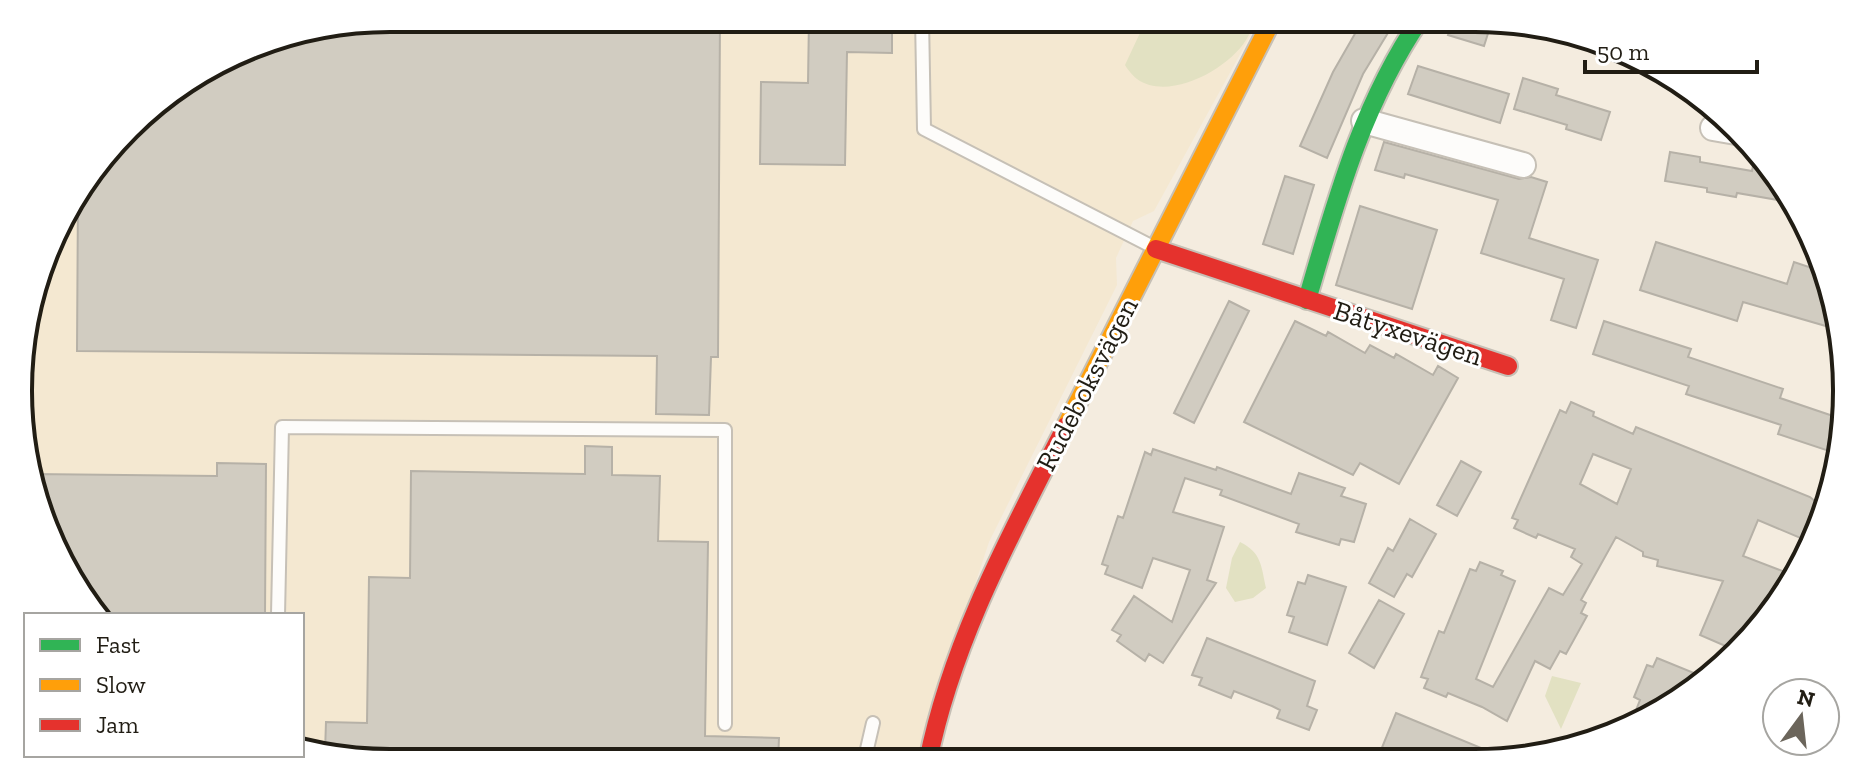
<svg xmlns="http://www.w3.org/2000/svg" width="1865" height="781" viewBox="0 0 1865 781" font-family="'Zilla Slab',serif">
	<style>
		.built { fill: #f4e8d1 }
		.green { fill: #e2e1c2 }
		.building { fill: #d1ccc1; stroke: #b6b1a7; stroke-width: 2; fill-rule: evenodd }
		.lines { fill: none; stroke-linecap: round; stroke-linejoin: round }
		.lane-casing { stroke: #c6c0b6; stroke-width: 16 }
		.street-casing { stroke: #c6c0b6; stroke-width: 28 }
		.fast-casing { stroke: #c6c0b6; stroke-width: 22 }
		.slow-casing { stroke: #c6c0b6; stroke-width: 22 }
		.jam-casing { stroke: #c6c0b6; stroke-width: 22 }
		.lane { stroke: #fdfcfa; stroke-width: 12 }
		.street { stroke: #fdfcfa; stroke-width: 24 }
		.fast { stroke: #30b455; stroke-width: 18 }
		.slow { stroke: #ff9f0a; stroke-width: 18 }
		.jam { stroke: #e5322d; stroke-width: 18 }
		.labels { text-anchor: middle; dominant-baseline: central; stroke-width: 6; stroke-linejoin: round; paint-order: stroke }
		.street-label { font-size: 28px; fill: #211d14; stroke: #fff }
		.rim { fill: none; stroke: #211d14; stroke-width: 4 }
	</style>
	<rect width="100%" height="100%" fill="#f4ecdf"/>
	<path class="built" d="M 391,18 L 1260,18 L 1154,211 L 1133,221 L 1116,258 L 1117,285 L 989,542 L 917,761 L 391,763 L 302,748 L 302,615 L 99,615 L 68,576 L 21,440 L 25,318 L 68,204 L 145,110 L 270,38 Z"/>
	<path class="green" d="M 1147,18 L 1257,18 C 1253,25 1250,34 1246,40 C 1228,69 1169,102 1137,79 C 1133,76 1128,70 1125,65 Z
		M 1240,542 C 1262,553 1261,566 1266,588 L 1253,598 L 1235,602 L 1226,588 L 1232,558 Z
		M 1552,676 L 1581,683 L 1561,729 L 1545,696 Z"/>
	<path class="building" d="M 390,18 L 720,18 L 718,357 L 711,357 L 709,415 L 656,414 L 657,356 L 77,351 L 78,192 L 145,110 L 270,38 Z
		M 809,18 L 892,18 L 892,53 L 847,52 L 845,165 L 760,164 L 761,82 L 808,83 Z
		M 1364,18 L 1397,18 L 1363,74 L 1327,158 L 1300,146 L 1333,72 Z
		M 1454,18 L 1492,21 L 1484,46 L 1448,35 Z
		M 1418,66 L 1509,94 L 1500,123 L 1408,94 Z
		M 1523,78 L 1558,89 L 1556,95 L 1610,112 L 1601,140 L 1566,129 L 1567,125 L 1514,109 Z
		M 1384,142 L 1519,179 L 1531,177 L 1547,182 L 1529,238 L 1598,260 L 1576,328 L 1551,320 L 1564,279 L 1481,253 L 1498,200 L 1405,174 L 1404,178 L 1375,170 Z
		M 1670,152 L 1700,157 L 1700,162 L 1752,171 L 1755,156 L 1780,188 L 1778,200 L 1737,193 L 1736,197 L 1707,192 L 1707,188 L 1665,181 Z
		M 1285,176 L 1314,185 L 1293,254 L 1263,244 Z
		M 1360,206 L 1437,230 L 1412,309 L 1336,285 Z
		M 1656,242 L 1787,284 L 1794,262 L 1821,271 L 1836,329 L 1743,302 L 1737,321 L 1640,290 Z
		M 1229,301 L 1249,311 L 1194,423 L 1174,413 Z
		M 1295,321 L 1326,336 L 1328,332 L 1365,353 L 1370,345 L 1394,358 L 1396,354 L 1433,375 L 1438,366 L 1458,378 L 1399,484 L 1360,463 L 1353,475 L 1244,422 Z
		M 1604,321 L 1691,349 L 1688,357 L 1783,389 L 1780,398 L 1839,418 L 1835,453 L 1778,434 L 1781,425 L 1686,394 L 1689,386 L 1593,354 Z
		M 1571,402 L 1594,412 L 1593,416 L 1633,434 L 1636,427 L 1810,497 L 1827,511 L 1810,542 L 1758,520 L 1743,556 L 1793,575 L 1770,617 L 1737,651 L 1700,635 L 1723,581 L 1657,566 L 1658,560 L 1643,556 L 1643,552 L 1616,537 L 1581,600 L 1586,603 L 1581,613 L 1587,616 L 1566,654 L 1560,651 L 1550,669 L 1535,661 L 1507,721 L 1482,707 L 1448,693 L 1446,697 L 1424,688 L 1428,679 L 1421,677 L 1439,631 L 1444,633 L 1470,569 L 1476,571 L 1480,562 L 1503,571 L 1501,575 L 1515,581 L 1476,679 L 1493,687 L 1549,588 L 1563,595 L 1582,564 L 1571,557 L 1575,549 L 1538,534 L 1536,538 L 1514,528 L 1518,520 L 1512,518 L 1560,410 L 1566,413 ZM 1593,454 L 1631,469 L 1617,504 L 1580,484 Z
		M 585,446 L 612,447 L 612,475 L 660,476 L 658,541 L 708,542 L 705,736 L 779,738 L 778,762 L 390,763 L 325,752 L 326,722 L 367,723 L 369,577 L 410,578 L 411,471 L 585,474 Z
		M 1153,449 L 1216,470 L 1217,467 L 1291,494 L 1299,473 L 1345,488 L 1341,496 L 1366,504 L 1354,542 L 1341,539 L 1339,545 L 1296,532 L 1299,524 L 1220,495 L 1222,490 L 1185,478 L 1173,512 L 1224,527 L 1207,580 L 1216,583 L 1163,663 L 1149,654 L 1145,661 L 1117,641 L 1121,635 L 1112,630 L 1134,596 L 1172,622 L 1190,570 L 1153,558 L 1142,588 L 1105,574 L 1108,566 L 1102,564 L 1118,516 L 1123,518 L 1145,452 L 1151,455 Z
		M 1461,461 L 1481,472 L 1457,516 L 1437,505 Z
		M 217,463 L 266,464 L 265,615 L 99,615 L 68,576 L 33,474 L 217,476 Z
		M 1410,519 L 1436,534 L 1412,577 L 1407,574 L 1394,597 L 1369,583 L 1388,548 L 1393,551 Z
		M 1308,575 L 1346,587 L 1327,645 L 1289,632 L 1294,617 L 1287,615 L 1298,582 L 1305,584 Z
		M 1379,600 L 1404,614 L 1374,668 L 1349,653 Z
		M 1207,638 L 1315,681 L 1307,706 L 1317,710 L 1309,730 L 1277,718 L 1280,710 L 1272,706 L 1234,691 L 1231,698 L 1199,685 L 1202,678 L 1192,675 Z
		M 1657,658 L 1694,673 L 1685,695 L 1629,728 L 1640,700 L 1634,697 L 1647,665 L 1653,667 Z
		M 1396,713 L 1508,759 L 1507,760 L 1387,760 L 1390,754 L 1381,750 Z"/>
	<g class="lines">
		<defs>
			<path id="lane" d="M 922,18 L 924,129 L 1153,247
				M 278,615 L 282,427 L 725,430 L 725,724
				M 864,762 L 873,723"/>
			<path id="street" d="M 1364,121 L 1523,165
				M 1713,128 L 1736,132"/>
			<path id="fast" d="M 1307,300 C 1336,201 1362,104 1421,18"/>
			<path id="slow" d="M 1066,426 L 1273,18"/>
			<path id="jam" d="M 1156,249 L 1508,366
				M 928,761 C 952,641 1011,534 1066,426"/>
		</defs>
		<use href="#lane" class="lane-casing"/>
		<use href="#street" class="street-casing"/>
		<use href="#fast" class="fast-casing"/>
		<use href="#slow" class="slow-casing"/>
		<use href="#jam" class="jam-casing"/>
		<use href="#lane" class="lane"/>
		<use href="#street" class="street"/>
		<use href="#fast" class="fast"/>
		<use href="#slow" class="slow"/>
		<use href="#jam" class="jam"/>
	</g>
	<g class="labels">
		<g class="street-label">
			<text transform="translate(1408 333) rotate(18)">Båtyxevägen</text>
			<text transform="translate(1087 384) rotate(-63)">Rudeboksvägen</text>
		</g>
	</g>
	<path d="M0 0H1865V781H0ZM390 32H1475A358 358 0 0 1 1833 390V391A358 358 0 0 1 1475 749H390A358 358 0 0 1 32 391V390A358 358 0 0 1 390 32Z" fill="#fff" fill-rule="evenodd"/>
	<path class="rim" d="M390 32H1475A358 358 0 0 1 1833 390V391A358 358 0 0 1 1475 749H390A358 358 0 0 1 32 391V390A358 358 0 0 1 390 32Z"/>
	<rect x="24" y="613" width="280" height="144" fill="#ffffff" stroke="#a6a5a1" stroke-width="2"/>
	<rect x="40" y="639" width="40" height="12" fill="#30b455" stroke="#a6a5a1" stroke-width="2"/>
	<text x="96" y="653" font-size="24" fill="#211d14">Fast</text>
	<rect x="40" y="679" width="40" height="12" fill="#ff9f0a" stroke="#a6a5a1" stroke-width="2"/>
	<text x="96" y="693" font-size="24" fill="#211d14">Slow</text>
	<rect x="40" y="719" width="40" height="12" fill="#e5322d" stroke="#a6a5a1" stroke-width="2"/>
	<text x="96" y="733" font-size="24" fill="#211d14">Jam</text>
	<g transform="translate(1801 717) rotate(15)"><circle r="38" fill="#ffffff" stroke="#a6a5a1" stroke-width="2"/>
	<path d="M0-6L14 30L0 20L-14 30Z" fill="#6b655b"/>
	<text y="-12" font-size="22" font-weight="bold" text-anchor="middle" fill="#211d14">N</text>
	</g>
	<path d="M1585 60v12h172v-12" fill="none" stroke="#211d14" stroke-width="4"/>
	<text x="1597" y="60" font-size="24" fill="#211d14" stroke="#ffffff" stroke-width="6" paint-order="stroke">50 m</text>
</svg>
